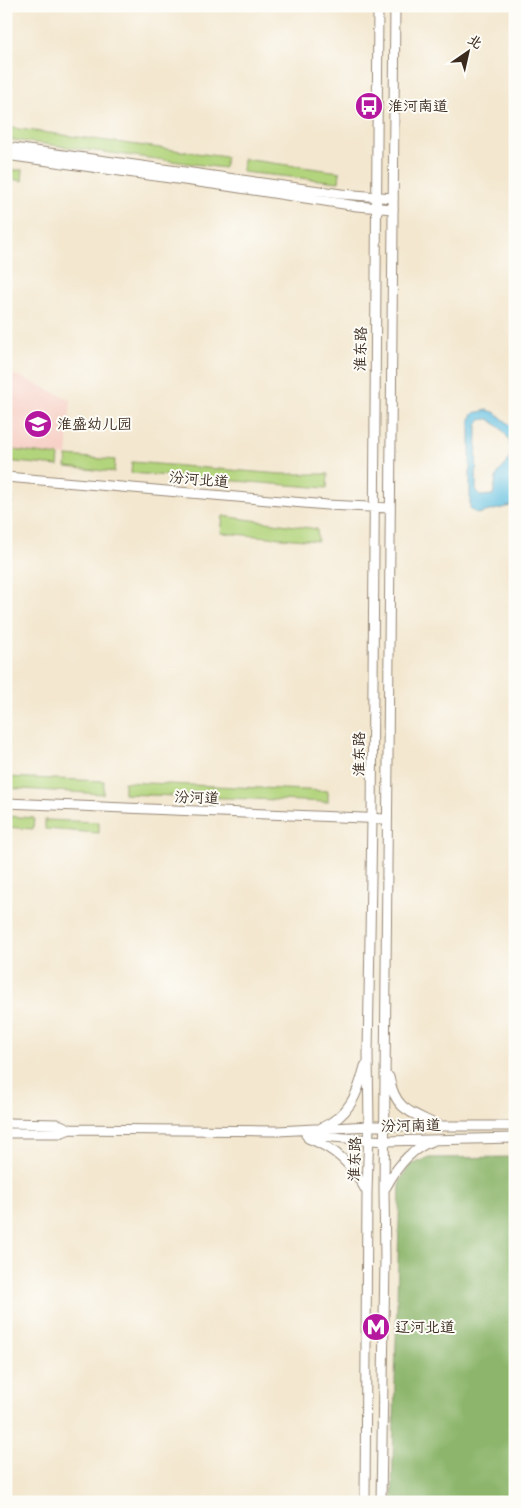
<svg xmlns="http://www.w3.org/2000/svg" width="521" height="1508" viewBox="0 0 521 1508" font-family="Pangolin,'LXGW WenKai TC',sans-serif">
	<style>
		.built { fill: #f7d1c7 }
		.green { fill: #b2d47c; stroke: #767f4d }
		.forest { fill: #8db66c; stroke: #647045 }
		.water { fill: #62bfe0; stroke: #4e747f; fill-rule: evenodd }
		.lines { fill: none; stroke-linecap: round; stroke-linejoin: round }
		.tertiary-casing { stroke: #978876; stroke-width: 11 }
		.secondary-casing { stroke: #978876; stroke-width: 11 }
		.tertiary { stroke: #fff; stroke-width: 9 }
		.secondary { stroke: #fff; stroke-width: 9 }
		.labels { text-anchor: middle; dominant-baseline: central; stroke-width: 4; stroke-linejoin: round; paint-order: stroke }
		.poi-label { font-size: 15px; fill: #3b2a1e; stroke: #fdfcf7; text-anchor: start }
		.street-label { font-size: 15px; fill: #3b2a1e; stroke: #fdfcf7 }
	</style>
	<rect width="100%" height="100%" fill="#fdfcf7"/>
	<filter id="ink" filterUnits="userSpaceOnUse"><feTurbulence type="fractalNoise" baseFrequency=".02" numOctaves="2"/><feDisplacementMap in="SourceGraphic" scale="10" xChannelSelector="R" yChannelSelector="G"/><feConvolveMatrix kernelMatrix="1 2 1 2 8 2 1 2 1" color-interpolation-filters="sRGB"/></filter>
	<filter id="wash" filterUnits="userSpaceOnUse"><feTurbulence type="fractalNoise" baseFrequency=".0096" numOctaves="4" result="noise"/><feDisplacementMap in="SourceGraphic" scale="20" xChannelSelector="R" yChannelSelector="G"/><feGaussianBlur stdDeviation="1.12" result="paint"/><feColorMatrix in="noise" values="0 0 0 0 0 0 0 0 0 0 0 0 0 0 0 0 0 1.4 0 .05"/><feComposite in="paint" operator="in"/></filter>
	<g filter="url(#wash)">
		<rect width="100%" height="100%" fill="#f3e7cf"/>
		<path class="built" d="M 6,374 L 19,376 L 71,400 L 67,456 L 6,449 Z"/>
		<path class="green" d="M 6,123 L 12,128 L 226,157 L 224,168 L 6,139 Z
			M 243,159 L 340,172 L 339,182 L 242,172 Z
			M 6,170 L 23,170 L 22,181 L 12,179 L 10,189 L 6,189 Z
			M 6,449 L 59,456 L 58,466 L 6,461 Z
			M 67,456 L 115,460 L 114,472 L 66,467 Z
			M 132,462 L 280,474 L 328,474 L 327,488 L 131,473 Z
			M 6,496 L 13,497 L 10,516 L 6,516 Z
			M 223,516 L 317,529 L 318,541 L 221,533 Z
			M 6,777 L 104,781 L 103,794 L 6,788 Z
			M 124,782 L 328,791 L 328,802 L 124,794 Z
			M 6,816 L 34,818 L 33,829 L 6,827 Z
			M 45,820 L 99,822 L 99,833 L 45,829 Z"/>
		<path class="forest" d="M 515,1157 L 515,1502 L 392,1502 L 400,1181 L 410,1165 L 429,1158 Z"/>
		<path class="water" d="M 488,410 L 496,413 L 515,429 L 515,505 L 477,514 L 470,508 L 470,419 L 474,413 ZM 489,419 C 504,430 517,442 507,463 C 505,467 499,470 497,475 C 495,481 494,489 493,495 L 480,496 L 476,490 L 477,426 L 480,420 Z"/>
	</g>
	<g filter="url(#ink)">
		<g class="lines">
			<defs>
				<path id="tertiary" d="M 6,147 L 341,194 L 393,198
					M 6,155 L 227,186 L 357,206 L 393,209
					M 6,803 L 387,819
					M 6,1501 L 23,1502"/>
				<path id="secondary" d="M 6,477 L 327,505 L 390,508
					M 389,1077 C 395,1110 410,1112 437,1125
					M 6,1123 L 58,1124 L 70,1129 L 278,1131 L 369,1126 L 515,1126
					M 321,1128 C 349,1116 358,1094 365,1066
					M 6,1133 L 60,1133 L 70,1129
					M 306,1135 L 385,1141 L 515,1138
					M 308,1138 C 337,1149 352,1165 367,1192
					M 386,1187 C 396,1168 411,1148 433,1141
					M 365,1502 L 367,1193 L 369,1126 L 368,1054 L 372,819 L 378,6
					M 381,1502 L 385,1260 L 384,1189 L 395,6"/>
			</defs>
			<use href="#tertiary" class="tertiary-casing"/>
			<use href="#secondary" class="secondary-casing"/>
			<use href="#tertiary" class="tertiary"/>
			<use href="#secondary" class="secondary"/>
		</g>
	</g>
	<defs>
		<symbol id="bus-disc" viewBox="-11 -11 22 22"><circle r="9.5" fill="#b5179e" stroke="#fdfcf7"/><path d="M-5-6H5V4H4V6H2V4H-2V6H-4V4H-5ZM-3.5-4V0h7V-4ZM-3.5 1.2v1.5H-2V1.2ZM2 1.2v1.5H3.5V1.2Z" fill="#fff"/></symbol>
		<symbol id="school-disc" viewBox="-11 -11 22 22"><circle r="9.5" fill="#b5179e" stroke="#fdfcf7"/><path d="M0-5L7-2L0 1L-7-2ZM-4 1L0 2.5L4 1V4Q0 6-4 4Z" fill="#fff"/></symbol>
		<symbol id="metro-disc" viewBox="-11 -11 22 22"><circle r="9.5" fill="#b5179e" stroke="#fdfcf7"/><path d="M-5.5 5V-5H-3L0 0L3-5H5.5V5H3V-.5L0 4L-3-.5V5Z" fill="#fff"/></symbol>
	</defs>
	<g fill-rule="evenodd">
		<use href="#bus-disc" x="353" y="90" width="32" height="32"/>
		<use href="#school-disc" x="22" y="408" width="32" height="32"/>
		<use href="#metro-disc" x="360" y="1311" width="32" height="32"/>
	</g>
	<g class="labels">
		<g class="poi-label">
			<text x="388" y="106">淮河南道</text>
			<text x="57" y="424">淮盛幼儿园</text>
			<text x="395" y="1327">辽河北道</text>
		</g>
		<g class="street-label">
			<text transform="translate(361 349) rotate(-89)">淮东路</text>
			<text transform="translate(199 480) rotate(5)">汾河北道</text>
			<text transform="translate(359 754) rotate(-90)">淮东路</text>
			<text transform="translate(197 798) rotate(2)">汾河道</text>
			<text transform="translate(411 1126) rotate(-1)">汾河南道</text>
			<text transform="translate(355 1159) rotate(-88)">淮东路</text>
		</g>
	</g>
	<rect width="521" height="1508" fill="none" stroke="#fdfcf7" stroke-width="25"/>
	<g transform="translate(468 52) rotate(34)" stroke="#fdfcf7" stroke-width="4" paint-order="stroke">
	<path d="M0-4L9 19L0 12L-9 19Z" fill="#3b2a1e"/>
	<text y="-8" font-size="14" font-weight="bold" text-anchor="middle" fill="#3b2a1e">北</text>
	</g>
</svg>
